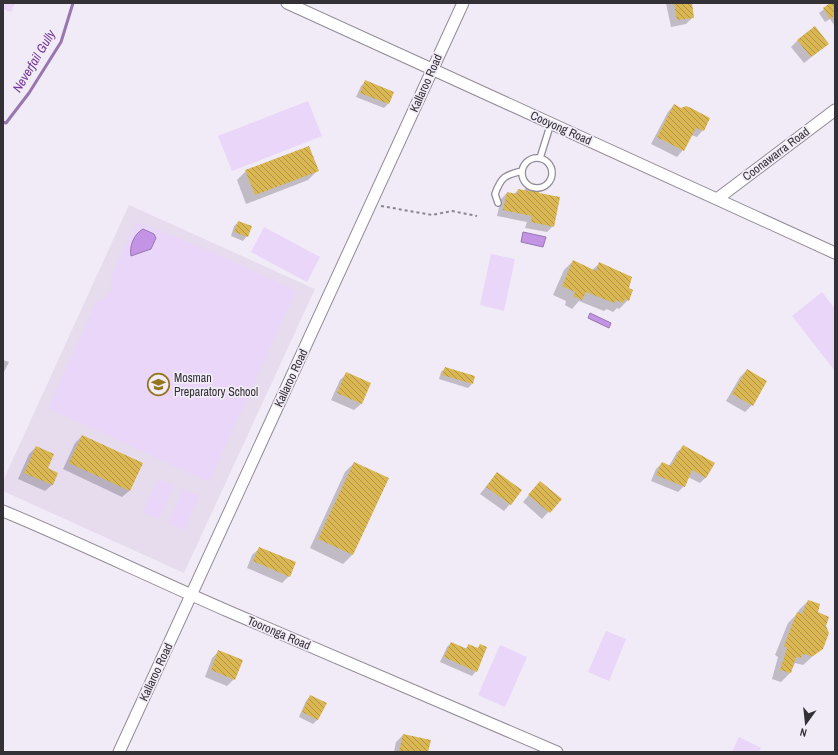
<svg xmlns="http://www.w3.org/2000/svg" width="838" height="755" viewBox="0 0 838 755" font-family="'Archivo Narrow',sans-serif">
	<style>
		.built { fill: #e6dcee }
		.garden { fill: #e9d6f8 }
		.water { fill: #c394e5; stroke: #9876b0 }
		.shadow { fill: #0003 }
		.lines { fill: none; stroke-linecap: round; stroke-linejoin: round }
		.stream { stroke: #9876b0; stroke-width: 3 }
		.building { fill: url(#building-back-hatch) }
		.service-casing { stroke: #938c98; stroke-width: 8 }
		.minor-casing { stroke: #938c98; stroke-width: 13 }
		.path { stroke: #8a868e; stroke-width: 2; stroke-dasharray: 3 3; stroke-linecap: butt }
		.service { stroke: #fff; stroke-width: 5.5 }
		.minor { stroke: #fff; stroke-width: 11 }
		.labels { text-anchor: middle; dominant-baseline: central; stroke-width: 3.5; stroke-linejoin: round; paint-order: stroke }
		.street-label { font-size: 12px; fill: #333135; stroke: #f1eaf7 }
		.poi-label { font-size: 12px; fill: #333135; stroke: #f1eaf7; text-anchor: start }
		.water-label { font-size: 13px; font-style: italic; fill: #723796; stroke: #f1eaf7 }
	</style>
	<defs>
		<pattern id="building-back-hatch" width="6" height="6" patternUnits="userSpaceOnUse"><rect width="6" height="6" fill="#dab753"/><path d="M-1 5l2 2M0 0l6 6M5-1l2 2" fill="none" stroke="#b19546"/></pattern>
	</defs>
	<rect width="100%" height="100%" fill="#f1eaf7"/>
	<path class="built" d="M 129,205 L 315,289 L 184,573 L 3,491 L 3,481 Z"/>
	<path class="garden" d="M 3,3 L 15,3 L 11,12 L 3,9 Z
		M 308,101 L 322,136 L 232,171 L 218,136 Z
		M 136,222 C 191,240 243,267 296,291 L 209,482 L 48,408 L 96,302 L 105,298 L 111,290 L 112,274 Z
		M 264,227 L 320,257 L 307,282 L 251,252 Z
		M 491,254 L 515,259 L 504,311 L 480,305 Z
		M 822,292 L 835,309 L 835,371 L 792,316 Z
		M 158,479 L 174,485 L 159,519 L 143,512 Z
		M 183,489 L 199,496 L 184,530 L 168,523 Z
		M 606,631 L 626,639 L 609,681 L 588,672 Z
		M 500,645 L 527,657 L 505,707 L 478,695 Z
		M 739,737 L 761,748 L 759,752 L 732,752 Z"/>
	<path class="water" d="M 143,229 L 154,234 L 156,238 L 151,249 L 131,256 C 129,246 134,234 143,229 Z
		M 523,232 L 546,237 L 543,247 L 521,242 Z
		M 590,313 L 611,323 L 609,328 L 588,318 Z"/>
	<path class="shadow" d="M 666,3 L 691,3 L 693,17 L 686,24 L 671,27 Z
		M 832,3 L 835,3 L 835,24 L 834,25 L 830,19 L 825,22 L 819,13 Z
		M 798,40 L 828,44 L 804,63 L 791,47 Z
		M 365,82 L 392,93 L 388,104 L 384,108 L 356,97 L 361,86 Z
		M 674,105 L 703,130 L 697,137 L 691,135 L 683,150 L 677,157 L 651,144 L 668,112 Z
		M 246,171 L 317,171 L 308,180 L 246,204 L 237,180 Z
		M 531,184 L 553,226 L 547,232 L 525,228 L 527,222 L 497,216 L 501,199 L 507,193 L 514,194 L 518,190 L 524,190 Z
		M 239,222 L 247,236 L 243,241 L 231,236 L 234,226 Z
		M 573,261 L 592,270 L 600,263 L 627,288 L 628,300 L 619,309 L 617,308 L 613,312 L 607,309 L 604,311 L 579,301 L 572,309 L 565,305 L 566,301 L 553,295 L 564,270 Z
		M 3,360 L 9,362 L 3,374 Z
		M 445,368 L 472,384 L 468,388 L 439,379 L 441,372 Z
		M 747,370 L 752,405 L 745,412 L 726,401 L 740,377 Z
		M 347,373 L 361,404 L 354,410 L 331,400 L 340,380 Z
		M 82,436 L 142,464 L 129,491 L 122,497 L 63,469 L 75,443 Z
		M 36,447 L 47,469 L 57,473 L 52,485 L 45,491 L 18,479 L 29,454 Z
		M 683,447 L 706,477 L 700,483 L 688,477 L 684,486 L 678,492 L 651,481 L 656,469 L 662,463 L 669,466 L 677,452 Z
		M 354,463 L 387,479 L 352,555 L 343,564 L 310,548 L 345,472 Z
		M 497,473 L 510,504 L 504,511 L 480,494 Z
		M 534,489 L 560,499 L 542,519 L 523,502 Z
		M 259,549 L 289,576 L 282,583 L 247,568 L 252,555 Z
		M 808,601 L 817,612 L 822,648 L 803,665 L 795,663 L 790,673 L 781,682 L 772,679 L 778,657 L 775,655 L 788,623 L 797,614 L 799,610 Z
		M 451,643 L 465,649 L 469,645 L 477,649 L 480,646 L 476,671 L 472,676 L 440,662 L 447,647 Z
		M 219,651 L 234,679 L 227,686 L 205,677 L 212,658 Z
		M 311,696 L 318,719 L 313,724 L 299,717 L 306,701 Z
		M 403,735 L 427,752 L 394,752 L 396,742 Z"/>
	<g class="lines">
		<path class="stream" d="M 3,122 L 6,123 L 29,93 L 61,42 L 73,3"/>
	</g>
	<path class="building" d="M 674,3 L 692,3 L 694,18 L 677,20 Z
		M 830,3 L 835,3 L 835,15 L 830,19 L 823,8 Z
		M 815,26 L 829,44 L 811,57 L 797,40 Z
		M 365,80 L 394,92 L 389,104 L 360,93 Z
		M 674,104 L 681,108 L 686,106 L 691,108 L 710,118 L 704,131 L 696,128 L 684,151 L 657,137 Z
		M 309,146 L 319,171 L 255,195 L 245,170 Z
		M 530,183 L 541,185 L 539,193 L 560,197 L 554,227 L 531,222 L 532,216 L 503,210 L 507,192 L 517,194 L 518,189 L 529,191 Z
		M 238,221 L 252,226 L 248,237 L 234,232 Z
		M 573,260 L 596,271 L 599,262 L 632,277 L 629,288 L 633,290 L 629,301 L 625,299 L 623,303 L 616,300 L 614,303 L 586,292 L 582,300 L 573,296 L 575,292 L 562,286 Z
		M 445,367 L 475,376 L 473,384 L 442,375 Z
		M 747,369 L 767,381 L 753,406 L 732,394 Z
		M 346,372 L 371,383 L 362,404 L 337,393 Z
		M 82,435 L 143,463 L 130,491 L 69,463 Z
		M 683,445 L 715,463 L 706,478 L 692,470 L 685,487 L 656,475 L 662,462 L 671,466 Z
		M 36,446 L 54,454 L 48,468 L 58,473 L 53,485 L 24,473 Z
		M 354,462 L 389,478 L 353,555 L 318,539 Z
		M 497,472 L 522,490 L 511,505 L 486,487 Z
		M 540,481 L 562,499 L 550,513 L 528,495 Z
		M 259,547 L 296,562 L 290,577 L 253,561 Z
		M 808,600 L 820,604 L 818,612 L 829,617 L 826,626 L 829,633 L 823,649 L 813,656 L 802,654 L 801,658 L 796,657 L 791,673 L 780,670 L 787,648 L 784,646 L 797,612 L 802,614 Z
		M 451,642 L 467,649 L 468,644 L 478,648 L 480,644 L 487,647 L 477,672 L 444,657 Z
		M 218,650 L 243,660 L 235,680 L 211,670 Z
		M 310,695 L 327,703 L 318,720 L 302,712 Z
		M 403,734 L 431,740 L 428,752 L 399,752 Z"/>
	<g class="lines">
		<defs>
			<path id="service" d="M 540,158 L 551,123
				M522 173a15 15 0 1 1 30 0a15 15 0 1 1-30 0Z
				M 498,203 L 495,194 C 501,177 505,175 522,171"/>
			<path id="minor" d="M 287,3 L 835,253
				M 717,199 L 835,110
				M 3,511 C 80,543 154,579 230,612 C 339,659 448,705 557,752
				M 119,752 C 235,503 349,253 463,3"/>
		</defs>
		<use href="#service" class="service-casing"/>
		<use href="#minor" class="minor-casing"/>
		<path class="path" d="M 381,206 L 432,215 L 452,211 L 477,216"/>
		<use href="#service" class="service"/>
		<use href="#minor" class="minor"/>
	</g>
	<defs>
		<symbol id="school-ring" viewBox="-11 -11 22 22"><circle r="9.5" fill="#f1eaf7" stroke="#93761d" stroke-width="1.5"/><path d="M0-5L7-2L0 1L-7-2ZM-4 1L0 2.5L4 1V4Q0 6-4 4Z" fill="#93761d"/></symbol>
	</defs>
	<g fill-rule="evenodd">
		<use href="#school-ring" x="146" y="372" width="25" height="25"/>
	</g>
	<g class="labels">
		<g class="street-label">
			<text transform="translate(426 83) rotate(-66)">Kallaroo Road</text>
			<text transform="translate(561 128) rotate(24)">Cooyong Road</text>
			<text transform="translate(776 154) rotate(-37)">Coonawarra Road</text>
			<text transform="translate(291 378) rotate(-65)">Kallaroo Road</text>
			<text transform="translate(279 633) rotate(23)">Tooronga Road</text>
			<text transform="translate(156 672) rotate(-65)">Kallaroo Road</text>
		</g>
		<g class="poi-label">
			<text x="174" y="378">Mosman<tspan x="174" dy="14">Preparatory School</tspan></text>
		</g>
		<g class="water-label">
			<text transform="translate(34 61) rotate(-59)">Neverfail Gully</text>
		</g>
	</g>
	<rect width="838" height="755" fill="none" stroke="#333135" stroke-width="8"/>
	<g transform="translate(806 723) rotate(195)" stroke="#f1eaf7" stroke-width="3" paint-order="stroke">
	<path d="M0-3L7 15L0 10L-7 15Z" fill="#333135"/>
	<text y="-6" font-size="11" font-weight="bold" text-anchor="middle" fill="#333135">N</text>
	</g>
</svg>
